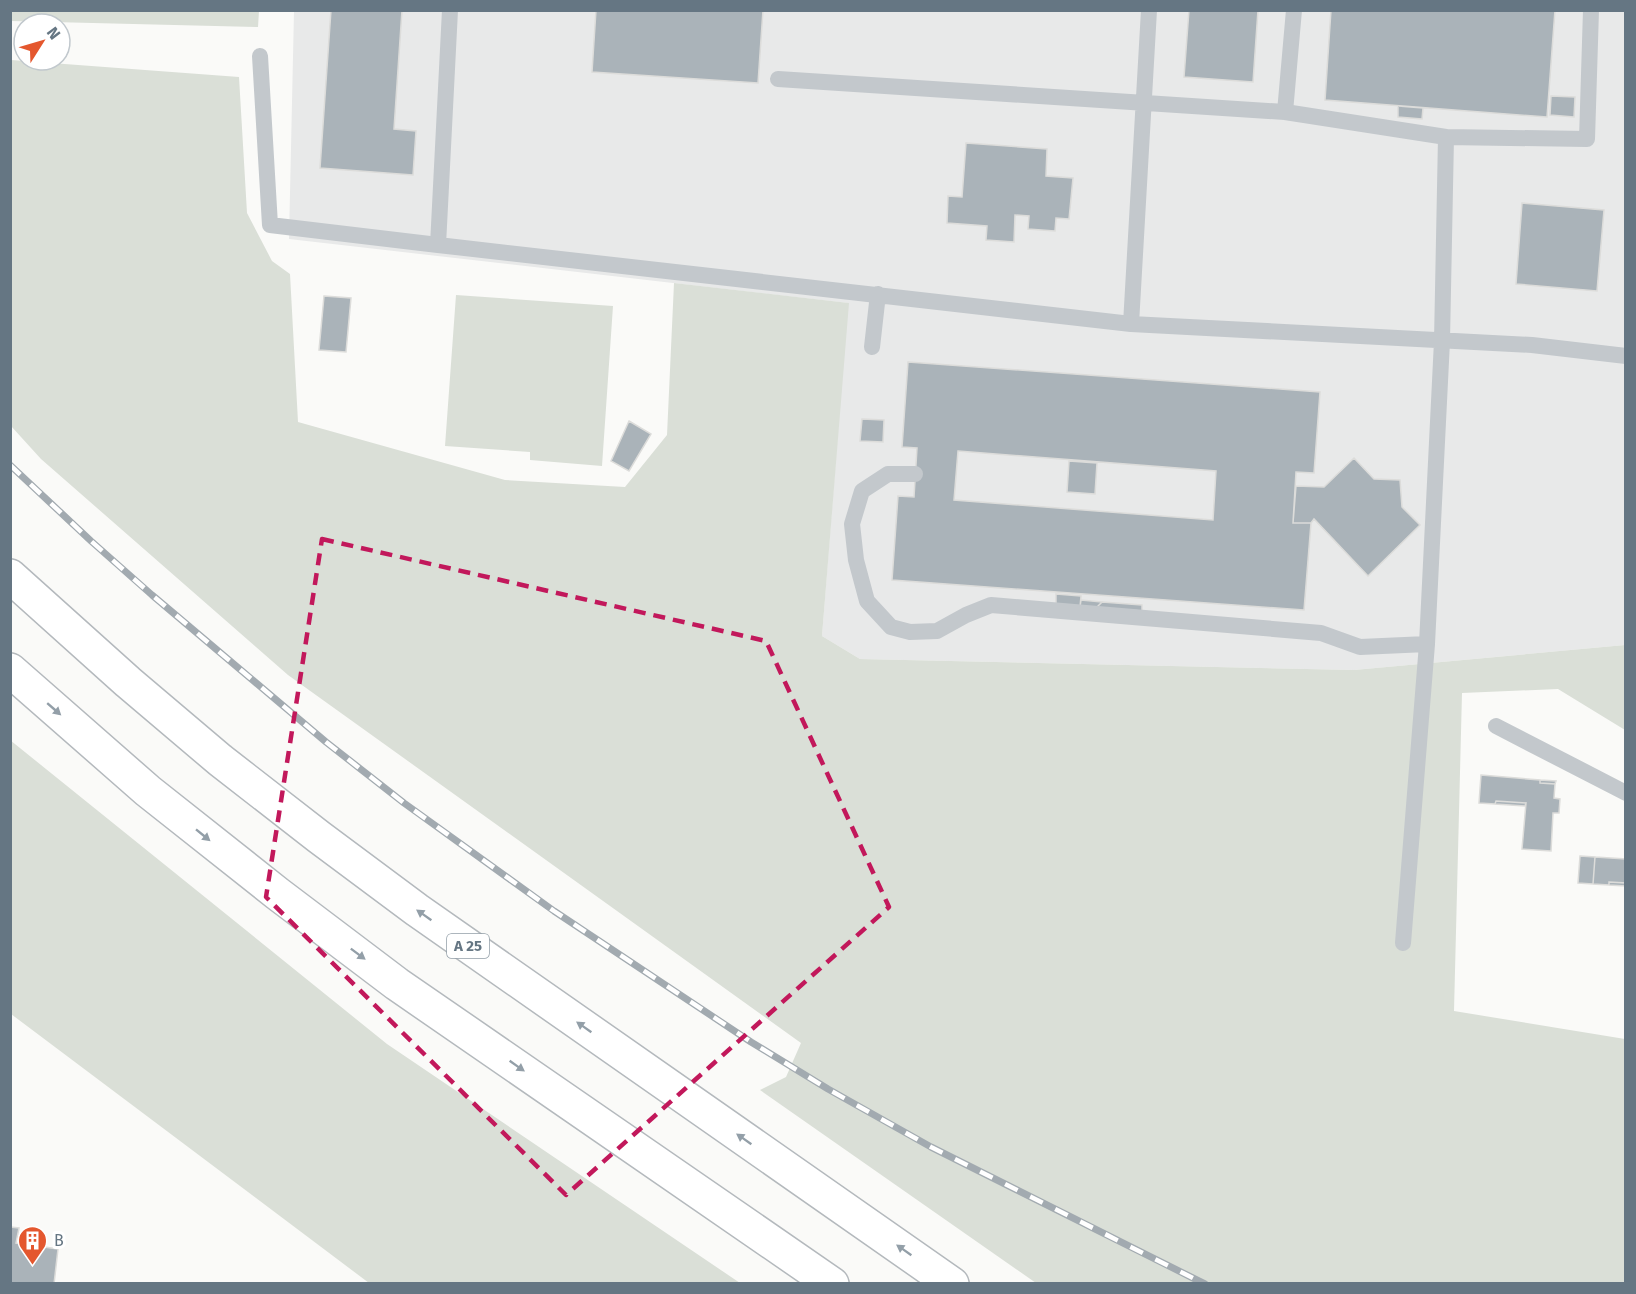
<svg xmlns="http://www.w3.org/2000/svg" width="1636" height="1294" viewBox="0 0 1636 1294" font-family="'Fira Sans',sans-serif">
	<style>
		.built { fill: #e8e9e9 }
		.green { fill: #dadfd7 }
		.building { fill: #aab3b9; stroke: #dcdcda; stroke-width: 1.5; fill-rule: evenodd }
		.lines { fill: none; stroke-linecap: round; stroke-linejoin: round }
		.highway-casing { stroke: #b4b9bd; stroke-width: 36 }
		.lane { stroke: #c3c8cc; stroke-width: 16 }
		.highway { stroke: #fff; stroke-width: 33 }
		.rail-casing { stroke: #a2aab0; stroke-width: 7 }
		.rail { stroke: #fff; stroke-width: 4.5; stroke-dasharray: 14; stroke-linecap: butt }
		.oneway { fill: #939fa8 }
		.marked { fill: none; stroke: #c2185b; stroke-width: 4.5; stroke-dasharray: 12 8; stroke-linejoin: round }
		.labels { text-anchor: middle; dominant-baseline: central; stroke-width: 6; stroke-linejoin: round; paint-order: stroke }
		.shield { fill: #fff; stroke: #939fa8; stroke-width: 1.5 }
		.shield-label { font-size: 15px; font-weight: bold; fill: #657683 }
		.poi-label { font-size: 16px; fill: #657683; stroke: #fff; text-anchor: start }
	</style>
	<rect width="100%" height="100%" fill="#fafaf8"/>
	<path class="built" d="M 294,11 L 1625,11 L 1625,645 L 1354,670 L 860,659 L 822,636 L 848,303 L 289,239 Z"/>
	<path class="green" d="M 11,10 L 259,11 L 258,27 L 11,21 Z
		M 11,60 L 239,77 L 247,213 L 272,261 L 290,274 L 298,422 L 505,480 L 625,487 L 667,435 L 674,283 L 849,303 L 822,636 L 860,659 L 1354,670 L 1625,645 L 1625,730 L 1558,689 L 1462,693 L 1454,1011 L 1625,1039 L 1625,1283 L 1036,1283 L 760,1090 L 786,1077 L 801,1043 L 288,675 L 41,459 L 11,426 Z
		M 456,295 L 613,306 L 602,466 L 530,460 L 530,452 L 445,446 Z
		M 10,740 L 387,1044 L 740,1283 L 369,1283 L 11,1014 Z"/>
	<path class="building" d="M 331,10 L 402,10 L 394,129 L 416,131 L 413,175 L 320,168 Z
		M 596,10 L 763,10 L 758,83 L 592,72 Z
		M 1189,10 L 1258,10 L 1253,82 L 1184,77 Z
		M 1331,10 L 1555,10 L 1547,117 L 1325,100 Z
		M 1551,96 L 1575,97 L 1574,117 L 1550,115 Z
		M 1398,106 L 1423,108 L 1422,119 L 1398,117 Z
		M 966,143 L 1047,149 L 1046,176 L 1073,178 L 1069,219 L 1056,218 L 1055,231 L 1028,229 L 1029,216 L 1015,215 L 1014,242 L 986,240 L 987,226 L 947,223 L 948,196 L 962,197 Z
		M 1522,203 L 1604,210 L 1597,291 L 1516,284 Z
		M 324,296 L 351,298 L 346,352 L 319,350 Z
		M 908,362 L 1320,392 L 1314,473 L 1296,472 L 1293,523 L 1311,523 L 1304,610 L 892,580 L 898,496 L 914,497 L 917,448 L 902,447 ZM 958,451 L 1216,471 L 1213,520 L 954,500 Z
		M 862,419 L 884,420 L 883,442 L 860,441 Z
		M 629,421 L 651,434 L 629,471 L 611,461 Z
		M 1354,458 L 1374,479 L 1400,480 L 1402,507 L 1420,525 L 1368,576 L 1314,519 L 1311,523 L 1293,523 L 1296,486 L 1324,487 Z
		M 1069,461 L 1097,463 L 1095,494 L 1067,492 Z
		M 1056,594 L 1081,596 L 1080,607 L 1056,605 Z
		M 1081,600 L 1102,602 L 1096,608 L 1080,607 Z
		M 1102,602 L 1142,605 L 1142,611 L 1096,608 Z
		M 1481,775 L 1540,780 L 1540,783 L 1555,784 L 1554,798 L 1560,799 L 1559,813 L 1553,813 L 1551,851 L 1522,849 L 1526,803 L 1496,801 L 1495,804 L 1479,803 Z
		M 1540,780 L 1556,781 L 1555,784 L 1540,783 Z
		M 1496,801 L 1526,803 L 1525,806 L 1495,804 Z
		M 1580,856 L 1595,857 L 1593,884 L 1578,883 Z
		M 1595,857 L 1626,859 L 1626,883 L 1609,882 L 1609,885 L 1593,884 Z
		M 1609,882 L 1626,883 L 1626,886 L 1609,885 Z
		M 10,1227 L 19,1228 L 16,1243 L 58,1249 L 54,1284 L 10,1284 Z"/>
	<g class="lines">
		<defs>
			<path id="highway" d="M 10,576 L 128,682 L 220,760 L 319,837 L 417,910 L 952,1284
				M 10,670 L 148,791 L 278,894 L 397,984 L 832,1284"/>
		</defs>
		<use href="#highway" class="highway-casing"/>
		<path class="lane" d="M 450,10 L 438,245 L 1131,324 L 1532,345 L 1626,356
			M 260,56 L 270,225 L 438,245
			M 778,79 L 1285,112 L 1294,10
			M 1285,112 L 1446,137
			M 1131,324 L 1149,10
			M 872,347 L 878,294
			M 915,474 L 888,474 L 862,491 L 852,524 L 856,560 L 867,601 L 891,627 L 910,632 L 937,631 L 966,615 L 991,605 L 1321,633 L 1360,647 L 1427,644
			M 1496,726 L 1626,793
			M 1403,943 L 1427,644 L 1442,341 L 1446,137 L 1587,139 L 1591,10"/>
		<use href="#highway" class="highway"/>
		<defs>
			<path id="rail" d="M 10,465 L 91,541 L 152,595 L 326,742 L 404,803 L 554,911 L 751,1042 L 828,1089 L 931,1147 L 1205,1284"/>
		</defs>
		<use href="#rail" class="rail-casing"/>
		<use href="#rail" class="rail"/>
	</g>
	<defs><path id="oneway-solid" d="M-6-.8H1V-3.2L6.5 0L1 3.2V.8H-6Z" transform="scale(1.5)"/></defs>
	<g class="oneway">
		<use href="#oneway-solid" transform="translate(54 709) rotate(41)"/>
		<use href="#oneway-solid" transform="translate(203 835) rotate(39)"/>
		<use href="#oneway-solid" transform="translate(424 915) rotate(-145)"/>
		<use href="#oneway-solid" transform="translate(358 954) rotate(37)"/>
		<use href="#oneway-solid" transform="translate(584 1027) rotate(-145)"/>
		<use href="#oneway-solid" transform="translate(517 1066) rotate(35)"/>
		<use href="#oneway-solid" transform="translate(744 1139) rotate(-145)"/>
		<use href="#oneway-solid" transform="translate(904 1250) rotate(-145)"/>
	</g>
	<path class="marked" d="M 322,539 L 766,641 L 889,907 L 566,1195 L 266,897 Z"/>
	<defs>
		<symbol id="building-pin" viewBox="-11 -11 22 30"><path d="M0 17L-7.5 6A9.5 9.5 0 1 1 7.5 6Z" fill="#e4572e" stroke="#fff"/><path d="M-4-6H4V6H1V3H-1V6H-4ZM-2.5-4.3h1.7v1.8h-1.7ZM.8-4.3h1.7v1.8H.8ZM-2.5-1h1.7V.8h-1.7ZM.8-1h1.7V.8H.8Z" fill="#fff"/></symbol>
	</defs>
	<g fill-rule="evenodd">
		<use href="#building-pin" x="16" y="1224" width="33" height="45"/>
	</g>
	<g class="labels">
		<rect class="shield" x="447" y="934" width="42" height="24" rx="4.5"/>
		<g class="shield-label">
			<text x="468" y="946">A 25</text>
		</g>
		<g class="poi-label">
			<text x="54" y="1240">B</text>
		</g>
	</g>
	<rect width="1636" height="1294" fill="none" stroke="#657683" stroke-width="24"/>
	<g transform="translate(42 42) rotate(53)"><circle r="28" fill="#ffffff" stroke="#c1c8cd" stroke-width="1.5"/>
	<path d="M0-4.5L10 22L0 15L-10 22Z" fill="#e4572e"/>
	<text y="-9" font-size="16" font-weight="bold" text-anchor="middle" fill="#657683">N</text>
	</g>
</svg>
